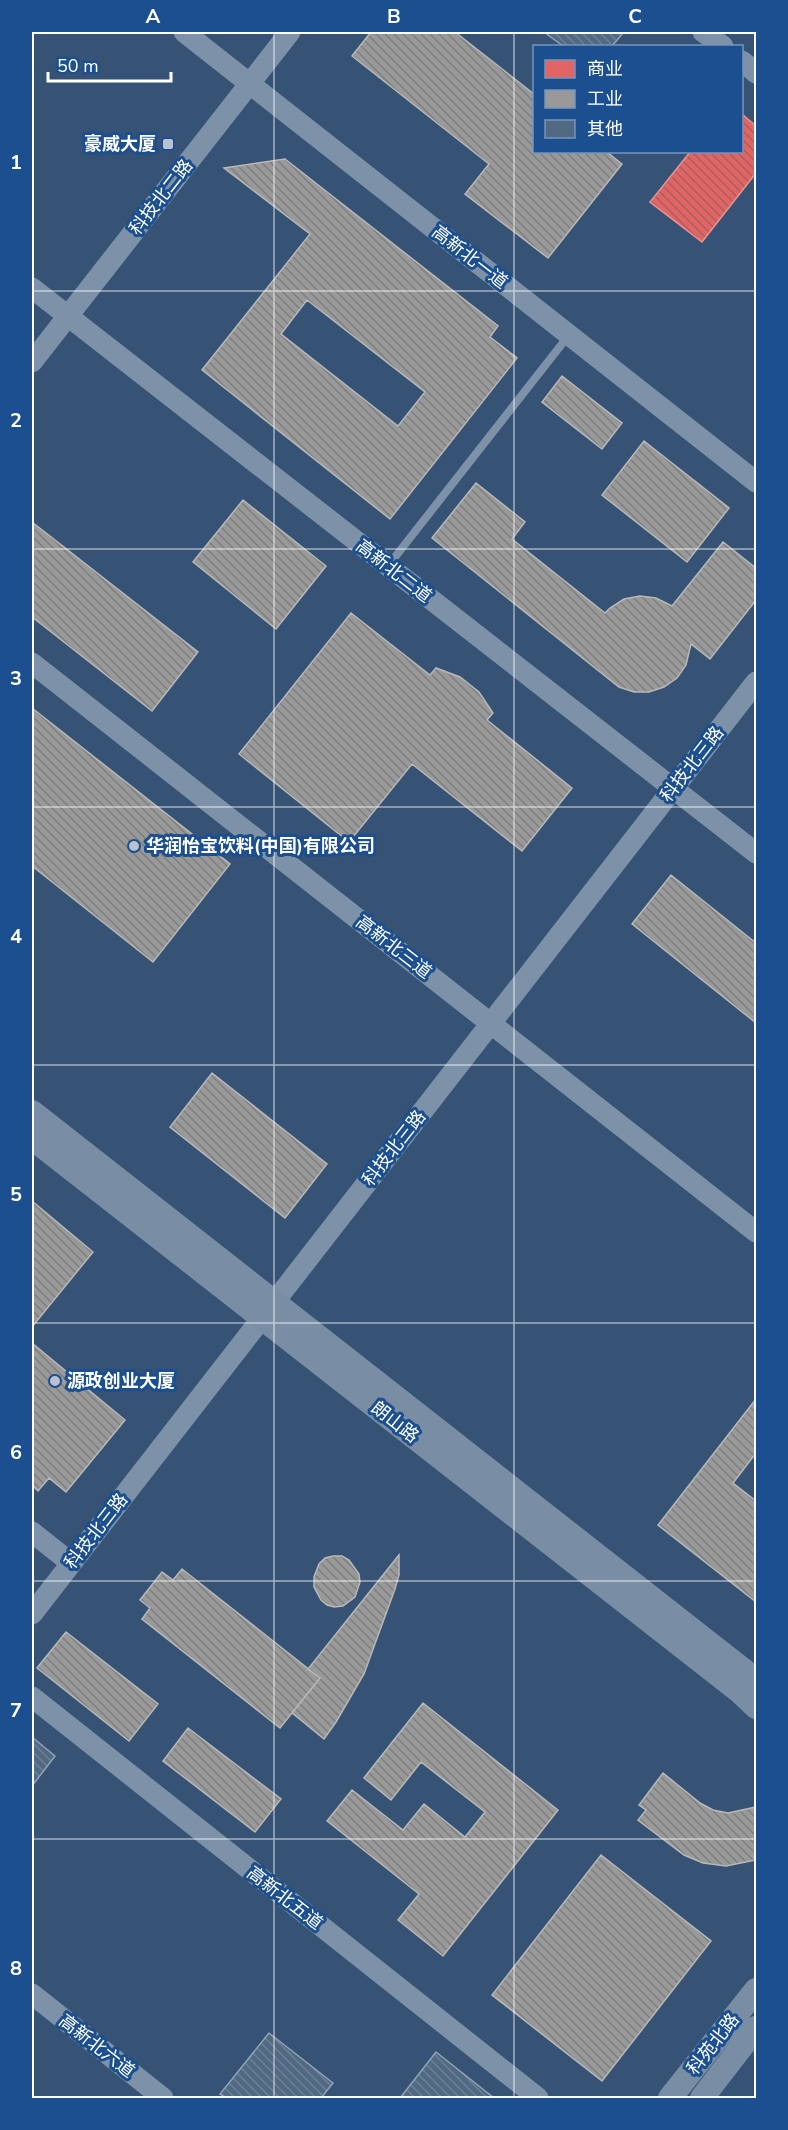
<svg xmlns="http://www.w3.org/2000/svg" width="788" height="2130" viewBox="0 0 788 2130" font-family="'Nunito Sans','Noto Sans SC',sans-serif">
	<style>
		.shops { fill: url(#shops-back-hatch); stroke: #e99494; stroke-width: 1.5 }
		.industry { fill: url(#industry-back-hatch); stroke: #b8b8b8; stroke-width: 1.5; fill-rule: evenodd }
		.building { fill: url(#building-back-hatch); stroke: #92a2b6; stroke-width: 1.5 }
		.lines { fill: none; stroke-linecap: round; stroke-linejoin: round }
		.service { stroke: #7d92a8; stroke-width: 8 }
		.tertiary { stroke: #7d92a8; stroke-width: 21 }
		.secondary { stroke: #798da4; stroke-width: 24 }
		.grid { fill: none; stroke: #fff; stroke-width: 1.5; stroke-opacity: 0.55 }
		.poi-dot { fill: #b9c2ce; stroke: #1b4f8f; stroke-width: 2 }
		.labels { text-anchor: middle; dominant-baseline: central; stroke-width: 6; stroke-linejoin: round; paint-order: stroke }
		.poi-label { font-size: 18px; font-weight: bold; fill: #fff; stroke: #1b4f8f; text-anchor: start }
		.street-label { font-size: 18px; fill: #fff; stroke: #1b4f8f }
		.neatline { fill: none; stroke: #fff; stroke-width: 2 }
		.grid-label { font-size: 20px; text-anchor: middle; font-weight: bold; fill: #fff }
	</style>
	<defs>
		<pattern id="shops-back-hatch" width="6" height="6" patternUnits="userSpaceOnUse" patternTransform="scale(1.5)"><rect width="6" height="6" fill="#e06666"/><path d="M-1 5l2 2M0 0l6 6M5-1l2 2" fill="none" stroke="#ac5d5d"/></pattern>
		<pattern id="industry-back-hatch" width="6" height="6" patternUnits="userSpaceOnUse" patternTransform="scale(1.5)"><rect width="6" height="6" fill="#999"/><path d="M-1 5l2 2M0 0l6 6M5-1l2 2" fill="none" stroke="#7e7e7e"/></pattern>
		<pattern id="building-back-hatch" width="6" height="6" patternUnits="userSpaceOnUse" patternTransform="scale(1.5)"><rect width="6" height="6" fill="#526984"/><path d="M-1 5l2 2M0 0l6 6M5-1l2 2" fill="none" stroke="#6c8096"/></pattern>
	</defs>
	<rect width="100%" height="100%" fill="#365274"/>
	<path class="shops" d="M 742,114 L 756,126 L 756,173 L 702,242 L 650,202 L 690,152 L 742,152 Z"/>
	<path class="industry" d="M 371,32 L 455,32 L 534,94 L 534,152 L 607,152 L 622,164 L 548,258 L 465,194 L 489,164 L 352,56 Z
		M 285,159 L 498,326 L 490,337 L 517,358 L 390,519 L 202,370 L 310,234 L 224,168 ZM 307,300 L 425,392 L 398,426 L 281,334 Z
		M 562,376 L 622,423 L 602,449 L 542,402 Z
		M 644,441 L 729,508 L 687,562 L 602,495 Z
		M 476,483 L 525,522 L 512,539 L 605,613 L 610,608 L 624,599 L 640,596 L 656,598 L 672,606 L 723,542 L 756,568 L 756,600 L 710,659 L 691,644 L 686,665 L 677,678 L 664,687 L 649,692 L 634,692 L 619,687 L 432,538 Z
		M 243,500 L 326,566 L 276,629 L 193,562 Z
		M 32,522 L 198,652 L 152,711 L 32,617 Z
		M 351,613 L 430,675 L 436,668 L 460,677 L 479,692 L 493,713 L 487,720 L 572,788 L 522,851 L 412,764 L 349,842 L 239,754 Z
		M 32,708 L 230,864 L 153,962 L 32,866 Z
		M 671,875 L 756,943 L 756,1023 L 632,924 Z
		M 212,1073 L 327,1164 L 285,1218 L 170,1127 Z
		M 32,1201 L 93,1252 L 32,1327 Z
		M 32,1343 L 125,1420 L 66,1492 L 49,1478 L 38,1491 L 32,1485 Z
		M 756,1399 L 756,1453 L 733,1483 L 756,1501 L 756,1602 L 658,1525 Z
		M 399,1555 L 399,1575 L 395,1589 L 364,1674 L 336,1722 L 324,1739 L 292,1713 L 320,1678 L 308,1669 Z
		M 333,1556 L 342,1556 L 349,1560 L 359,1574 L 360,1582 L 355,1597 L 343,1606 L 334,1607 L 327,1605 L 321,1600 L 314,1587 L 314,1577 L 319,1564 L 325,1558 Z
		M 182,1569 L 320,1678 L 280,1728 L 142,1619 L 150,1608 L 140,1600 L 162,1572 L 173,1580 Z
		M 66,1632 L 158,1704 L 129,1741 L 37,1668 Z
		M 423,1703 L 558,1810 L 443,1956 L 398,1920 L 419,1894 L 327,1821 L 352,1790 L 403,1830 L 424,1804 L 465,1837 L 485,1812 L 421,1762 L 391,1800 L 364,1778 Z
		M 188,1728 L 281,1799 L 255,1832 L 163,1761 Z
		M 663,1773 L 700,1803 L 713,1810 L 728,1813 L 756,1807 L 756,1860 L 726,1866 L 703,1863 L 684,1855 L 638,1820 L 646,1810 L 639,1805 Z
		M 601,1855 L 711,1941 L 602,2081 L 492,1995 Z"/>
	<path class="building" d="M 544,32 L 624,32 L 612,46 L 563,46 Z
		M 32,1737 L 55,1756 L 32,1786 Z
		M 269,2033 L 333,2083 L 321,2098 L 226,2098 L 220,2094 Z
		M 436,2052 L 494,2098 L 400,2098 Z"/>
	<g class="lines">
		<path class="service" d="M 388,566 L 569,335"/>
		<path class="tertiary" d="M 184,32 L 756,482
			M 703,32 L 723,46
			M 742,61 L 756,73
			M 32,288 L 756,853
			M 32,362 L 290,32
			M 32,663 L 756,1232
			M 32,1532 L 71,1563
			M 32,1614 L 756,682
			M 32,1697 L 538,2098
			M 32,1994 L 163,2098"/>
		<path class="secondary" d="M 32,1112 L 756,1680
			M 32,1138 L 739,1691 L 756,1707
			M 670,2098 L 756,1990
			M 702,2098 L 756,2028"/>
	</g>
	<path class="grid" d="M 274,32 L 274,2098M 514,32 L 514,2098M 32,291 L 756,291M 32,549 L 756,549M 32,807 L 756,807M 32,1065 L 756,1065M 32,1323 L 756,1323M 32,1581 L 756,1581M 32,1839 L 756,1839"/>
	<g class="poi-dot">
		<rect x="162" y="138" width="12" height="12" rx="3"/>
		<circle cx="134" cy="846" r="6"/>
		<circle cx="55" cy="1381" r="6"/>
	</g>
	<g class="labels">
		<g class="poi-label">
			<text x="156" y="144" text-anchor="end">豪威大厦</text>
			<text x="146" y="846">华润怡宝饮料(中国)有限公司</text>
			<text x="67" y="1381">源政创业大厦</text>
		</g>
		<g class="street-label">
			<text transform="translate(161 197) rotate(-52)">科技北二路</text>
			<text transform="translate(470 257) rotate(38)">高新北一道</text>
			<text transform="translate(394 571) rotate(38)">高新北二道</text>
			<text transform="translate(692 764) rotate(-52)">科技北三路</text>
			<text transform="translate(394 947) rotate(38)">高新北三道</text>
			<text transform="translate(394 1148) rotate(-52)">科技北三路</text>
			<text transform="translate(395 1422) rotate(38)">朗山路</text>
			<text transform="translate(96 1531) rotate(-52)">科技北三路</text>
			<text transform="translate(285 1898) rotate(38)">高新北五道</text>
			<text transform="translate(713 2044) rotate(-52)">科苑北路</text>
			<text transform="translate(97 2046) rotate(38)">高新北六道</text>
		</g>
	</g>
	<rect width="788" height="2130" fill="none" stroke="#1b4f8f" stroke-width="66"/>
	<rect x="533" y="45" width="210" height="108" fill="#1b4f8f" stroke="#7695bc" stroke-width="1.5"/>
	<rect x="545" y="60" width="30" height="18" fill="#e06666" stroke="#7695bc" stroke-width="1.5"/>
	<text x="587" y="75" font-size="18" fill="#ffffff">商业</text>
	<rect x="545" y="90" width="30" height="18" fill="#999999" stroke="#7695bc" stroke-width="1.5"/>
	<text x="587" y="105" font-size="18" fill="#ffffff">工业</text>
	<rect x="545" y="120" width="30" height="18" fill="#526984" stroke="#7695bc" stroke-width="1.5"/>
	<text x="587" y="135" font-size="18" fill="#ffffff">其他</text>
	<path d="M48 72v9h123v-9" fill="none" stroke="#ffffff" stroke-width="3"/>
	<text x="57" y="72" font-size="18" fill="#ffffff" stroke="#1b4f8f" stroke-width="4.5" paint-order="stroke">50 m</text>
	<rect x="33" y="33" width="722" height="2064" class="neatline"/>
	<g class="grid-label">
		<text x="153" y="23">A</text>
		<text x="394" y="23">B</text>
		<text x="635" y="23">C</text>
		<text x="16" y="169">1</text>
		<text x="16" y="427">2</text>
		<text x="16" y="685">3</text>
		<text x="16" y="943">4</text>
		<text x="16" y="1201">5</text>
		<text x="16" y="1459">6</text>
		<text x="16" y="1717">7</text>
		<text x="16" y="1975">8</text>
	</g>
</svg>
